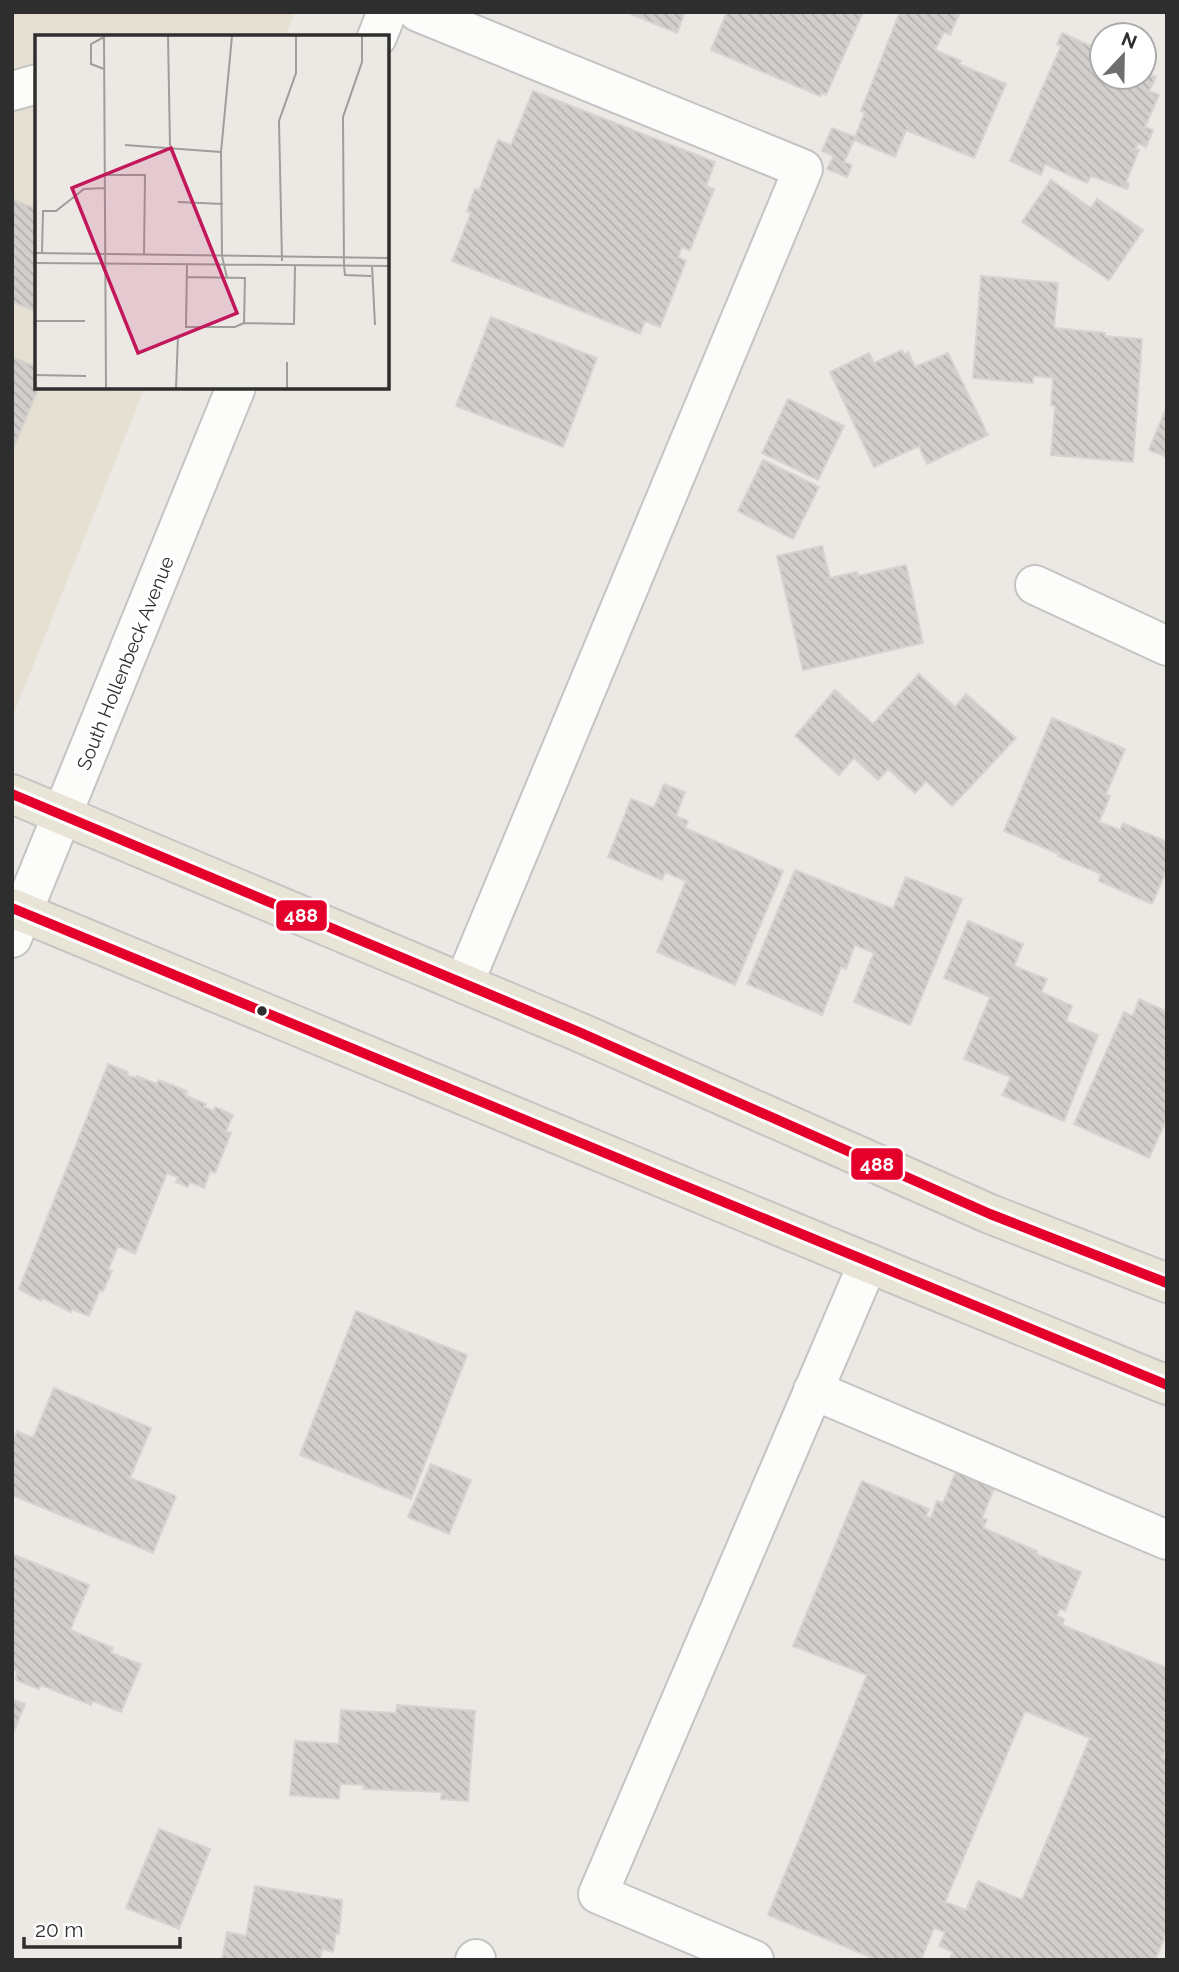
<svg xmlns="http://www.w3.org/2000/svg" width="1179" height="1972" viewBox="0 0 1179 1972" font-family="Raleway,sans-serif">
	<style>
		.education { fill: #e6e0d3 }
		.building { fill: url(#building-back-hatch); stroke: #d7d4d0; stroke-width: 2; fill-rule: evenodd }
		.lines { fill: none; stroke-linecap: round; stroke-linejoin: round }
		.minor-casing { stroke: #c5c4c5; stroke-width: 42 }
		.major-casing { stroke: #c6c5c4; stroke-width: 42 }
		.minor { stroke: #fcfcfb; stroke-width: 38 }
		.major { stroke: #e8e4d6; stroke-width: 38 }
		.bus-1-casing { stroke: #fff; stroke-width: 16 }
		.bus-1 { stroke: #e4002b; stroke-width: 10 }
		.bus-dot { fill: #2e2e2e; stroke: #fff; stroke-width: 2.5 }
		.labels { text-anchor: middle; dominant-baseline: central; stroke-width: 7; stroke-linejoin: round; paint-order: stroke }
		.street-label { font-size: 19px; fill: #2e2e2e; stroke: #fff }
		.inset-road { fill: none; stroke: #a09e9b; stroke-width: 2 }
		.view { fill: #c2185b; fill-opacity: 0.15; stroke: #c2185b; stroke-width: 3.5 }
		.inset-edge { fill: none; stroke: #2e2e2e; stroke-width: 3.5 }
		.line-badge { stroke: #fff; stroke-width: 2.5 }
		.badge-label { font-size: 19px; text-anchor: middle; font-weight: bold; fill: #fff }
	</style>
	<defs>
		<pattern id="building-back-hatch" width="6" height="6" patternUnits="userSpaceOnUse" patternTransform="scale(1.75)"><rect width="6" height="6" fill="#d1cecb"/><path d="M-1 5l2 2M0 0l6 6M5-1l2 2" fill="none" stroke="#b4b1af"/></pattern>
	</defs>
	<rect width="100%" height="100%" fill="#ece8e4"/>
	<path class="education" d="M 12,12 L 295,12 L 285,37 L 37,37 L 37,387 L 145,387 L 12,718 Z"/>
	<path class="building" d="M 626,12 L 685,12 L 677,33 Z
		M 727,12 L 863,12 L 826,95 L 822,93 L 820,96 L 711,50 Z
		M 895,12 L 960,12 L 950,35 L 944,32 L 935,50 L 961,61 L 959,64 L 1006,84 L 974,158 L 906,130 L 895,157 L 854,140 L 844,162 L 852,165 L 847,177 L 827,169 L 834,156 L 822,151 L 832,128 L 855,137 L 865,112 L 861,111 L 899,14 Z
		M 1062,33 L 1102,51 L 1102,77 L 1144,77 L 1144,72 L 1156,77 L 1149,91 L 1159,95 L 1145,127 L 1153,130 L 1146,147 L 1138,143 L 1135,149 L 1139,150 L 1126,182 L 1129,184 L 1127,189 L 1091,176 L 1087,183 L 1045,164 L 1041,175 L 1010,161 L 1061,46 L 1057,44 Z
		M 533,91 L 715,162 L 706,186 L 714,189 L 690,250 L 682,247 L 678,257 L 686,261 L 660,327 L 645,321 L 640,334 L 452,261 L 471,213 L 467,211 L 475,189 L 479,191 L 498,140 L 511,145 Z
		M 1051,180 L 1091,208 L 1097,199 L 1143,230 L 1109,280 L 1022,222 Z
		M 12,199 L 37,209 L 37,312 L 12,302 Z
		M 981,276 L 1058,283 L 1054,328 L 1105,333 L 1105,336 L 1142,339 L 1133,462 L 1051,455 L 1055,406 L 1051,405 L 1053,378 L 1033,376 L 1033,383 L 973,378 Z
		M 491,317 L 597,358 L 563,447 L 456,406 Z
		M 902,350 L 904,355 L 908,352 L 915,367 L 948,353 L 988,435 L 927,464 L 919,446 L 874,467 L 830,372 L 869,353 L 874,363 Z
		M 12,357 L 37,367 L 37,387 L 39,387 L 12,452 Z
		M 788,399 L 844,426 L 818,480 L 762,453 Z
		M 1167,406 L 1167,457 L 1149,450 Z
		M 763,460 L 819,487 L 793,539 L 738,511 Z
		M 822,546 L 830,578 L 857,572 L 858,576 L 906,565 L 923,643 L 803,670 L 777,556 Z
		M 919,674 L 955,707 L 966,694 L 1016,738 L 952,806 L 926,781 L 915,793 L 888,769 L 878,780 L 854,758 L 839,775 L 795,736 L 835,690 L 873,724 Z
		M 1052,718 L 1125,749 L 1106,794 L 1110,796 L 1099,822 L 1120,830 L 1123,823 L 1167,842 L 1167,869 L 1152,904 L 1099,881 L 1101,874 L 1058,856 L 1059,854 L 1004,831 Z
		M 664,784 L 685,792 L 676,816 L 688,821 L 685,828 L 783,871 L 735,985 L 657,952 L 686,881 L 665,872 L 662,880 L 608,857 L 631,799 L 654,808 Z
		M 795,870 L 893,909 L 906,877 L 962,899 L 910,1025 L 854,1002 L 874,953 L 855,945 L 846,969 L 841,967 L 822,1015 L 747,984 Z
		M 968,921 L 1023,944 L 1014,966 L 1047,979 L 1041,992 L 1072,1006 L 1066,1021 L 1098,1035 L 1064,1121 L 1002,1095 L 1011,1077 L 964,1059 L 990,997 L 944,978 Z
		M 1139,999 L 1167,1012 L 1167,1118 L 1149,1158 L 1074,1124 L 1124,1012 L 1133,1016 Z
		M 108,1064 L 128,1072 L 127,1075 L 136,1078 L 137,1076 L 157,1084 L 159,1080 L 187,1091 L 185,1095 L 206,1104 L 204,1107 L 214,1111 L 215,1107 L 233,1115 L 226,1131 L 231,1133 L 215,1173 L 210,1171 L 204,1188 L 190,1182 L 188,1187 L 176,1182 L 178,1177 L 167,1173 L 135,1254 L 118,1246 L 108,1270 L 112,1271 L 103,1291 L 100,1290 L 89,1316 L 72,1309 L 71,1312 L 42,1298 L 41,1301 L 19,1289 Z
		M 356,1311 L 467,1355 L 411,1499 L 300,1455 Z
		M 54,1388 L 151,1428 L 130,1478 L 176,1496 L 153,1553 L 12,1495 L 12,1444 L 17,1431 L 33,1438 Z
		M 965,1450 L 1003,1466 L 982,1518 L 987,1520 L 983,1528 L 1037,1551 L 1036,1554 L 1081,1572 L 1065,1611 L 1060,1608 L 1057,1616 L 1064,1619 L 1062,1625 L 1167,1668 L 1167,1748 L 1162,1758 L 1167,1760 L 1167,1932 L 1155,1960 L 949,1960 L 953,1952 L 939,1946 L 945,1932 L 934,1928 L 921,1960 L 877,1960 L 768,1915 L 867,1675 L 793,1646 L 862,1481 L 929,1509 L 926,1516 L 931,1518 L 937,1501 L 943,1503 ZM 1025,1711 L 1090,1738 L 1022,1900 L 978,1881 L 966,1910 L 945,1902 Z
		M 431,1464 L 471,1480 L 449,1534 L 408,1517 Z
		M 12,1554 L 89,1585 L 70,1630 L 113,1648 L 111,1653 L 141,1664 L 121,1712 L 93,1701 L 91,1705 L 41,1685 L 39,1689 L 16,1680 L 17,1671 L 12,1669 Z
		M 12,1699 L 25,1704 L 12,1736 Z
		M 397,1705 L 475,1711 L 468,1801 L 441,1799 L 442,1792 L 364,1789 L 364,1785 L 340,1784 L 339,1799 L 290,1795 L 295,1741 L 339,1744 L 341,1710 L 396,1713 Z
		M 159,1829 L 210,1849 L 179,1929 L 126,1908 Z
		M 255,1886 L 342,1900 L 339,1934 L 336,1933 L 333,1952 L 322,1949 L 320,1960 L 222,1960 L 227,1932 L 246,1936 Z"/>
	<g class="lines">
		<defs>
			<path id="minor" d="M 418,12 L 803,169 L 464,983
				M 377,37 L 387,12
				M 12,91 L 37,84
				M 1035,585 L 1167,646
				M 12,938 L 236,387
				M 813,1390 L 1167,1540
				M 475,1960 L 476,1959
				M 754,1960 L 598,1894 L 868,1263"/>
			<path id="major" d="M 12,794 L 579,1032 L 990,1214 L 1167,1283
				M 12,908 L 868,1263 L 1167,1385"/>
		</defs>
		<use href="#minor" class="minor-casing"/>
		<use href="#major" class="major-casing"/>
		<use href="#minor" class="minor"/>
		<use href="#major" class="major"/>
		<defs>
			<path id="bus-1" d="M 12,794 L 579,1032 L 990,1214 L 1167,1283
				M 12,908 L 1167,1385"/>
		</defs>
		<use href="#bus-1" class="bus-1-casing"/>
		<use href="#bus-1" class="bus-1"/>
	</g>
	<circle class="bus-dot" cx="262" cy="1011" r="6"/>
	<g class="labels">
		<g class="street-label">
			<text transform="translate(125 663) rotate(-68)">South Hollenbeck Avenue</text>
		</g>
	</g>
	<g transform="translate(35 35)">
		<rect width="354" height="354" fill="#ece8e4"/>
		<path class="inset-road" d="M 69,1 L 71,353M 133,1 L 135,111M 327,1 L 327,27 L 308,82 L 309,231 L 310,240 L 336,241M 69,2 L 56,9 L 56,29 L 69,34M 90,110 L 186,117M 69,140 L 110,140 L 109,220M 143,167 L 188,169M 0,218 L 354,223M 7,218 L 8,176 L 21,176 L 49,154 L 70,153M 247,226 L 244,86 L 261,38 L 261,1M 0,228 L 354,231M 152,230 L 151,292 L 200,292 L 209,288M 337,231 L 340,290M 152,242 L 210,243 L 209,288 L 259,289 L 260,231M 192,243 L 187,221 L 186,117 L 197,1M 0,286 L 50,286M 252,327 L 252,353M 0,340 L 51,341M 141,353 L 143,301"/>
		<path class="view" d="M 136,113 L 202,278 L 103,318 L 37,153 Z"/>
		<rect width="354" height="354" class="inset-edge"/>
	</g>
	<g class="line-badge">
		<rect x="275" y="899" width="53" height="33" rx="7" fill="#e4002b"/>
		<rect x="850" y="1147" width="54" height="34" rx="7" fill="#e4002b"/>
	</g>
	<g class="badge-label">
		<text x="301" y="922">488</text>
		<text x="877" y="1171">488</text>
	</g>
	<rect width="1179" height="1972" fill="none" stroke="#2e2e2e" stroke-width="28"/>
	<g transform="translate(1123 56) rotate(22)"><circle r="33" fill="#ffffff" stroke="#ababab" stroke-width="2"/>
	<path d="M0-5L12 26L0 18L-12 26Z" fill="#706f6e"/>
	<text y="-10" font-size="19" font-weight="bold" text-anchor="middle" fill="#2e2e2e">N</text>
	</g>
	<path d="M24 1937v10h156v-10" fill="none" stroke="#2e2e2e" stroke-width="3.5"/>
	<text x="35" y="1937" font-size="21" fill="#2e2e2e" stroke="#ffffff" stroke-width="5" paint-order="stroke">20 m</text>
</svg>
